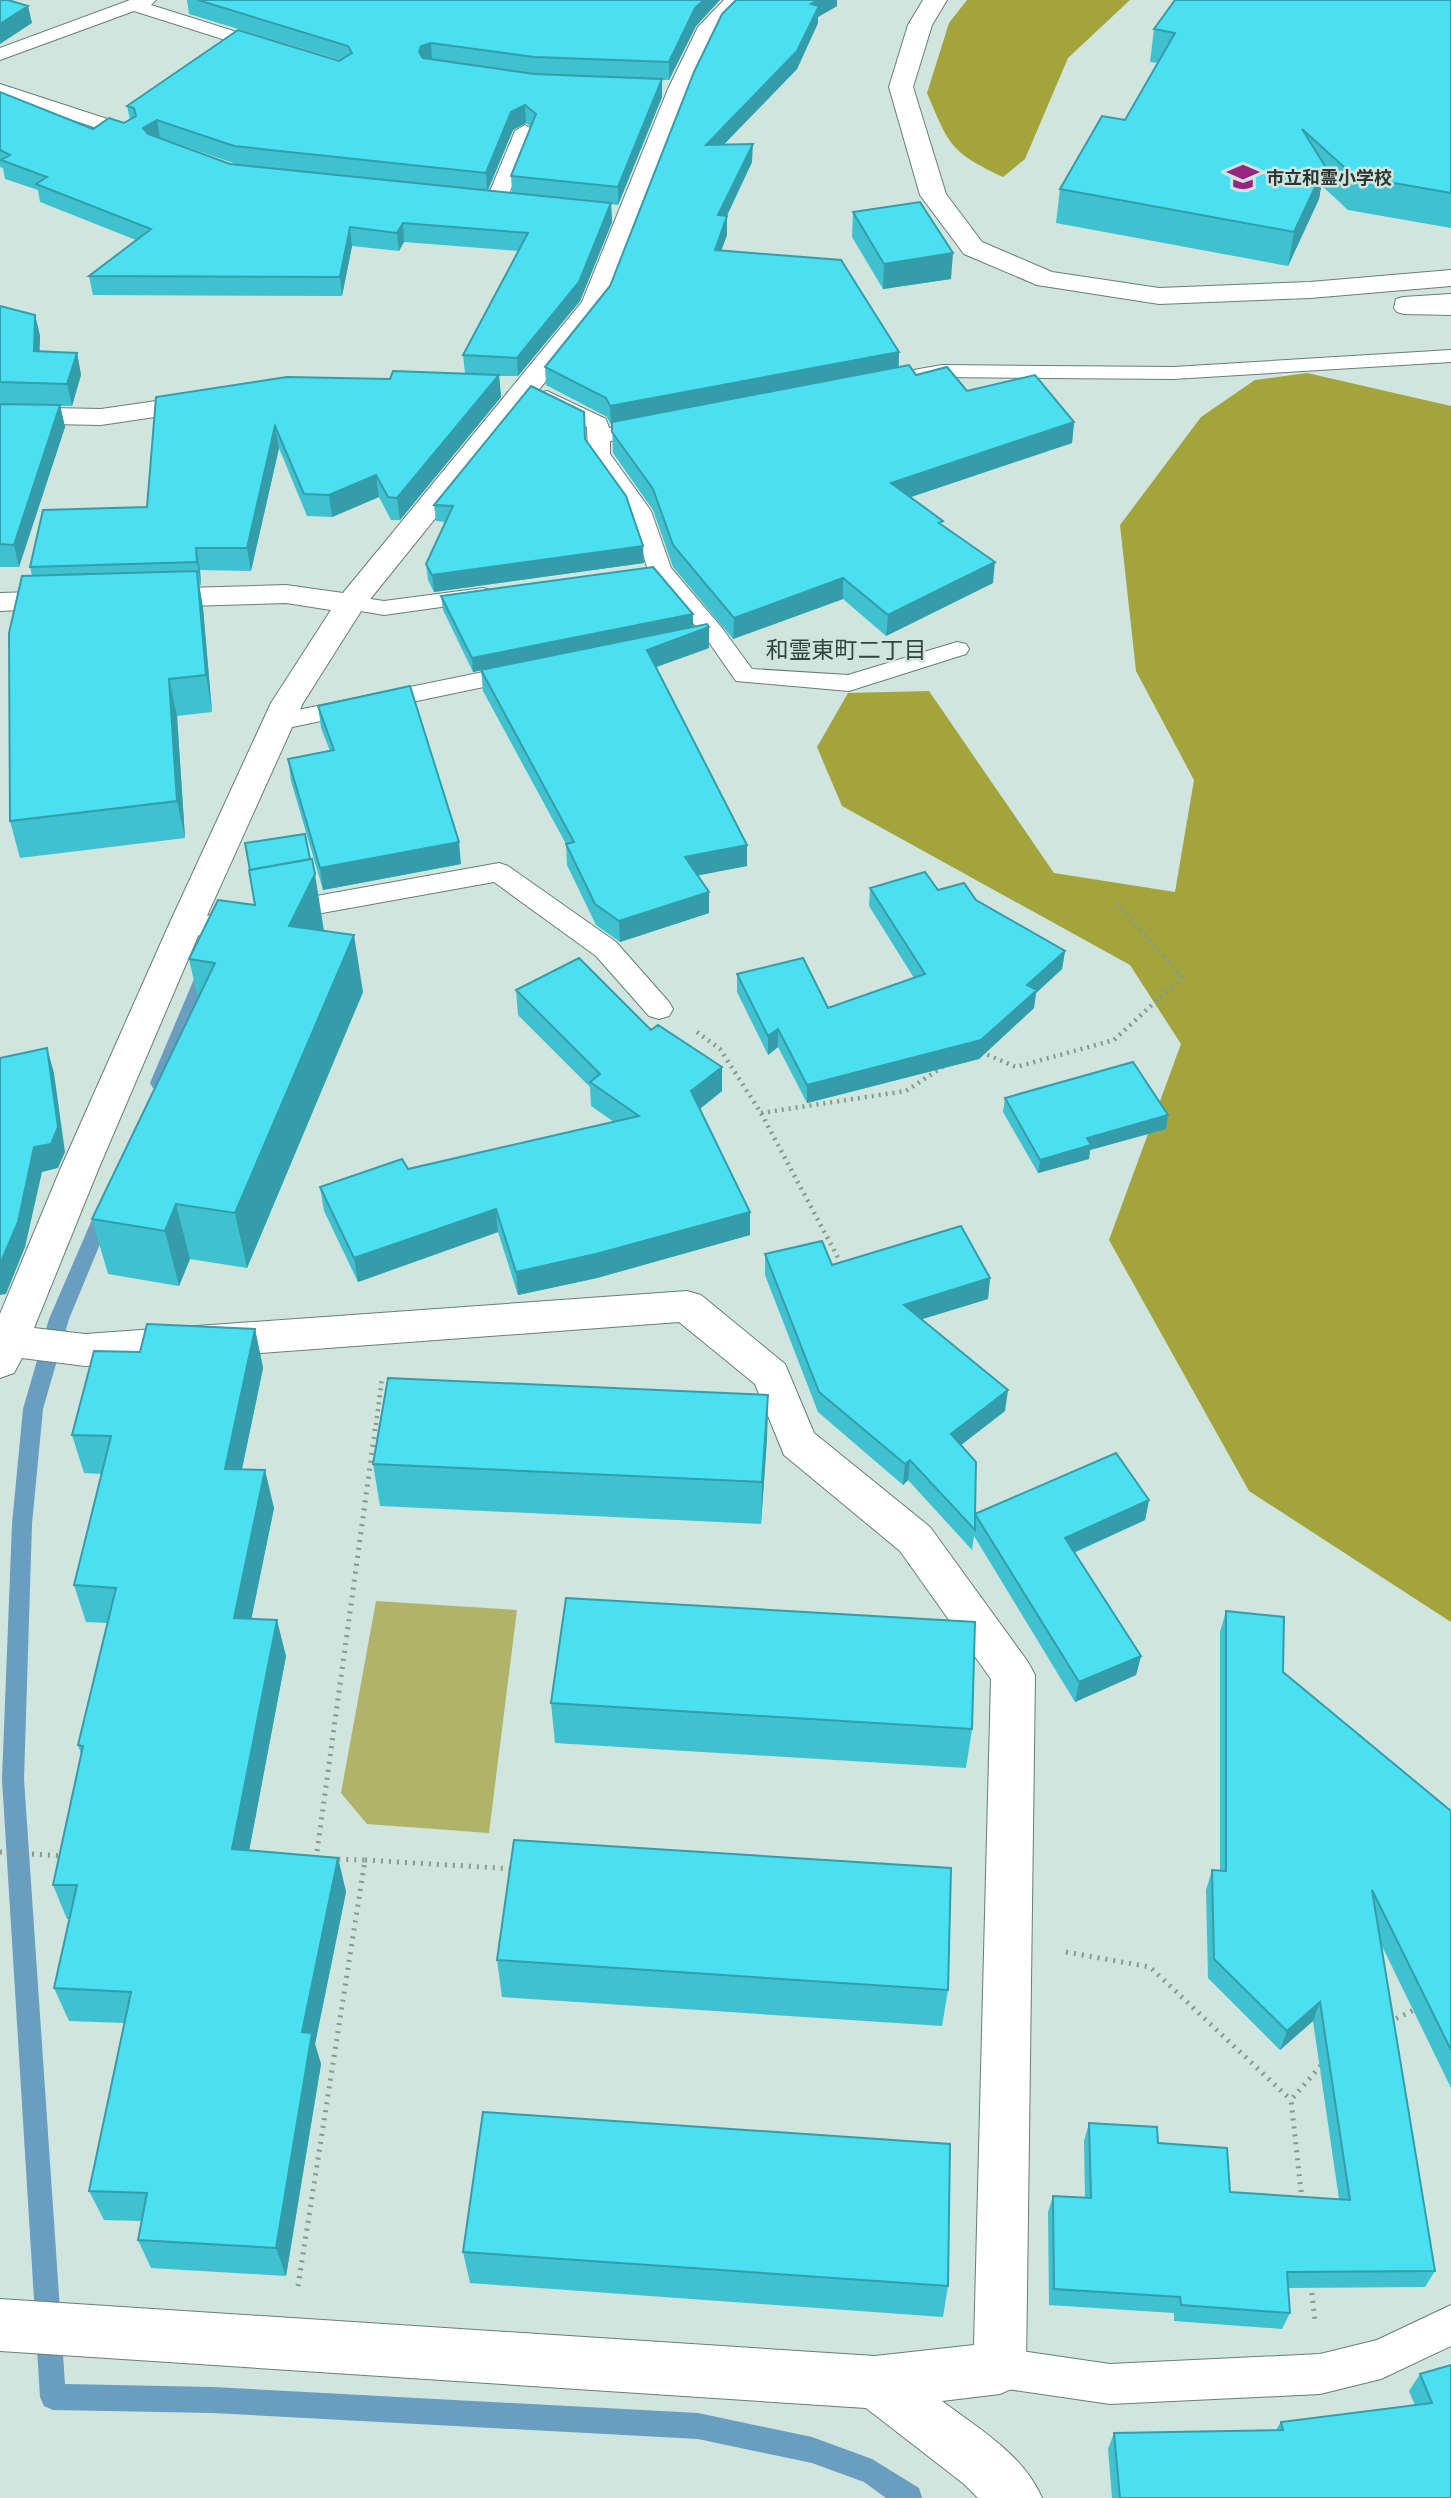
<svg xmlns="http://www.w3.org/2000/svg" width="1451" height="2498" viewBox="0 0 1451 2498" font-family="'Playfair Display','Noto Sans JP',serif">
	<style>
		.green { fill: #b2b36b }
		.forest { fill: #a3a43c }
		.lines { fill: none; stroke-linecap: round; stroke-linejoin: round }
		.stream { fill: #699ec0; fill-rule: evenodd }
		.lane-casing { stroke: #697e77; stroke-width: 2 }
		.street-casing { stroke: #697e77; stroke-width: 2 }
		.path-far1 { stroke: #889893; stroke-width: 4.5; stroke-dasharray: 2 5; stroke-linecap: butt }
		.path { stroke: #889893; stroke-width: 5; stroke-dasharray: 2 6; stroke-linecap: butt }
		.lane { fill: #fff; fill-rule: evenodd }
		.street { fill: #fff; fill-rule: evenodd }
		.wall { fill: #40c1d0; fill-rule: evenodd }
		.shaded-wall { fill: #349da9 }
		.building { fill: #4ae0f2; stroke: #349da9; stroke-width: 2 }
		.labels { text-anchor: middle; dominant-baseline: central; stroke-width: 5; stroke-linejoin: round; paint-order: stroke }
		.far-poi-label { font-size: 18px; font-weight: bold; fill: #2d3633; stroke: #cfe5de; text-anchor: start }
		.neighbourhood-label { font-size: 23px; fill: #32453f; stroke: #cfe5de }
	</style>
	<rect width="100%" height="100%" fill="#cfe5de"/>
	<path class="green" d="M 376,1601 L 517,1610 L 489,1833 L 367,1824 L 341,1793 Z"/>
	<path class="forest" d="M 967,0 L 1130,0 L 1068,58 L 1025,159 L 1003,177 C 950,152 949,145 927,93 L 949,23 Z
		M 1307,373 L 1451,406 L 1451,1622 L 1249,1491 L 1109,1240 L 1181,1044 L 1130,965 L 842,806 L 817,747 L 848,693 L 929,691 L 1054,873 L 1175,892 L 1194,780 L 1136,671 L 1120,525 L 1201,417 L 1255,380 Z"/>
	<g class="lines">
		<path class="stream" d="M 206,966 L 215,972 L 168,1083 L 165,1088 L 153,1088 L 150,1083 L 197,972 Z
			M 106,1201 L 113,1203 L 115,1208 L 69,1319 L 43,1409 L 32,1524 L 24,1779 L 65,2384 L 213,2387 L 698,2413 L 812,2437 L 872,2459 L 919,2488 L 922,2498 L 886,2498 L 864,2482 L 812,2463 L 698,2439 L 213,2413 L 53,2410 L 44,2406 L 40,2397 L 2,1779 L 12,1524 L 23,1409 L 49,1319 L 97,1208 L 99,1203 Z"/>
		<defs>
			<path id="lane" d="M 130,0 L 156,0 L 151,5 L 272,43 L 275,47 L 272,51 L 260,51 L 134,11 L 0,60 L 0,48 Z
				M 0,84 L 135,128 L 138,132 L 128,138 L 121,136 L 0,96 Z
				M 525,125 L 535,131 L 506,201 L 503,205 L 489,205 L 486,201 L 515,131 Z
				M 1451,294 L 1451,315 L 1404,314 L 1397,312 L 1394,308 L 1396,299 L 1403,297 Z
				M 1451,350 L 1451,362 L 1173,379 L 942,377 L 910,383 L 902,382 L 899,377 L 902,372 L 942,365 L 1173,367 Z
				M 547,391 L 606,419 L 609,428 L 652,420 L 660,422 L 663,427 L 660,432 L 610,441 L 610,454 L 651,511 L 671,568 L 722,628 L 752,669 L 848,675 L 957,642 L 966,644 L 969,649 L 966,654 L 849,691 L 736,681 L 706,638 L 648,570 L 629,511 L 588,454 L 587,427 L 539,403 L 536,398 L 539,393 Z
				M 483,588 L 491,590 L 495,595 L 491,600 L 384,615 L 343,608 L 339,603 L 343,598 L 351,596 L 384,601 Z
				M 522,664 L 531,667 L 534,672 L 531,677 L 278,730 L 269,728 L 266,722 L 269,716 L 278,714 Z
				M 499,863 L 508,866 L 616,942 L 669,1002 L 673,1009 L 669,1016 L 659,1019 L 649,1016 L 596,956 L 494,882 L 184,938 L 175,935 L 171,929 L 175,923 L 184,920 Z
				M 1451,2305 L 1451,2346 L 1381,2379 L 1320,2394 L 1110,2404 L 1000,2388 L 986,2382 L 980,2368 L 986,2354 L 1000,2348 L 1110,2364 L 1320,2354 L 1377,2340 Z"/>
			<path id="street" d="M 724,0 L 749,0 L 720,30 L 692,89 L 608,304 L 363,608 L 303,703 L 201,929 L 98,1170 L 34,1328 L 85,1334 L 687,1291 L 701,1295 L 785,1364 L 814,1433 L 930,1527 L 1028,1662 L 1035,1675 L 1026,2368 L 1018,2386 L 1000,2394 L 942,2401 C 978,2428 1024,2455 1042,2498 L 978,2498 L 964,2484 L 866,2408 L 0,2351 L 0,2299 L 875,2356 L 974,2345 L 991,1679 L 900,1551 L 784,1455 L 755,1384 L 679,1322 L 85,1366 L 22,1358 L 14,1373 L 0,1378 L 0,1314 L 60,1170 L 167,929 L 271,703 L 331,610 L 286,603 L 150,607 L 139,605 L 135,598 L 139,591 L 150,589 L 286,585 L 343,593 L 582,302 L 668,89 L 698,27 Z
				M 923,0 L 947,0 L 932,25 L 913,87 L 946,194 L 982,242 L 1052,272 L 1159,288 L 1310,282 L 1451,270 L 1451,286 L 1310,298 L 1159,304 L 1037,285 L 964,254 L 920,195 L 889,87 L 908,25 Z
				M 205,394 L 215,396 L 219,402 L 215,408 L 101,425 L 0,423 L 0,407 L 101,409 Z
				M 69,591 L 80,593 L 84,600 L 80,607 L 0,611 L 0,593 Z"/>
		</defs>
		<use href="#lane" class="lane-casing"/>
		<use href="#street" class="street-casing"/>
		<path class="path-far1" d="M 697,1032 L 720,1049 L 761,1113 L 843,1267
			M 981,1052 L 1016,1067 L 1114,1040 L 1182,977 L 1114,900
			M 761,1113 L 906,1091 L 944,1066
			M 376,1425 L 382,1378"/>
		<path class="path" d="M 0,1852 L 62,1856
			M 316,1859 L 376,1423
			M 365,1860 L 515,1869
			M 1066,1952 L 1150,1967 L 1291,2100
			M 1389,2022 L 1416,2009
			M 1302,2200 L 1291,2100 L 1323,2063
			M 1311,2285 L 1315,2321
			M 298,2286 L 365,1860 L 333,1859"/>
		<use href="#lane" class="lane"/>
		<use href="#street" class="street"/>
	</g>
	<path class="wall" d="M 187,0 L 720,0 L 696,26 L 669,80 L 662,80 L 662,97 L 618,205 L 611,204 L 612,222 L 580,301 L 518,376 L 499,376 L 501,397 L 400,520 L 391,520 L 379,497 L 332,517 L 307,516 L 279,448 L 251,571 L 200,570 L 201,585 L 199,585 L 203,608 L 212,712 L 177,716 L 185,838 L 20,858 L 10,821 L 32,576 L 30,567 L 147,507 L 156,397 L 465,374 L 463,355 L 519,251 L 404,242 L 399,251 L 352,246 L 342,296 L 93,295 L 89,276 L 136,240 L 40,202 L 38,190 L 5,179 L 3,168 L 0,167 L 0,92 L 93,129 L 124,123 L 130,120 L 127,106 L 340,60 L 189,14 ZM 526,123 L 531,127 L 511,176 L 512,193 L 488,191 L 513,130 ZM 159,138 L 160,138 L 236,164 L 230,164 Z
		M 736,0 L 837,0 L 837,6 L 818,17 L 818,23 L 797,69 L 724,144 L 752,162 L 727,216 L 727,235 L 721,250 L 899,352 L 899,367 L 916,375 L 1074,422 L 1072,443 L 911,497 L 942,525 L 993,583 L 886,636 L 843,599 L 733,639 L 673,567 L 653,510 L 613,453 L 612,425 L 611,425 L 607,417 L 546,385 L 545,367 L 610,286 Z
		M 1451,0 L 1451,228 L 1348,210 L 1321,185 L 1319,199 L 1288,266 L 1056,223 L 1060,189 L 1125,120 L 1158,63 L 1150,62 L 1154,29 Z
		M 853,212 L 951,279 L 883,289 L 852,237 Z
		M 0,306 L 35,315 L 40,336 L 39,351 L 77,353 L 81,375 L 72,406 L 60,406 L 65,427 L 19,567 L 0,567 Z
		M 585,439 L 644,563 L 434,592 L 428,580 L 426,564 L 445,522 L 436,521 L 434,505 Z
		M 441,596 L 693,614 L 693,627 L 709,648 L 656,667 L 747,845 L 747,866 L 698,875 L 709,892 L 709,913 L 620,942 L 596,925 L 567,865 L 566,844 L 483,691 L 481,670 L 473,672 L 443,610 Z
		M 318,706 L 461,864 L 323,890 L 291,781 L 288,759 L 330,751 L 321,728 Z
		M 870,888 L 938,890 L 976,900 L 1065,951 L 1062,969 L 1036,993 L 1034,1008 L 979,1059 L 807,1103 L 778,1047 L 768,1055 L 737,992 L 737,974 L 828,1008 L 914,978 L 869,906 Z
		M 255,905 L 324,931 L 363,992 L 247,1268 L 190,1259 L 179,1286 L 108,1274 L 92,1219 L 198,999 L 189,959 Z
		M 516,990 L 651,1030 L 722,1091 L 700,1109 L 750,1212 L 750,1235 L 597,1278 L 518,1295 L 498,1232 L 358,1282 L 324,1211 L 320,1187 L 408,1169 L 614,1122 L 591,1106 L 590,1087 L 518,1015 Z
		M 1005,1098 L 1166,1129 L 1090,1150 L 1089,1159 L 1038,1173 L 1003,1112 Z
		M 765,1254 L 832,1265 L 990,1278 L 988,1299 L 922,1319 L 1005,1411 L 961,1445 L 975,1514 L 1149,1500 L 1145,1520 L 1074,1553 L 1141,1656 L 1136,1675 L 1075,1702 L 974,1536 L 972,1550 L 908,1480 L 903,1485 L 818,1412 L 765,1275 Z
		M 255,1329 L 263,1368 L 242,1469 L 274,1508 L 251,1619 L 286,1656 L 249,1851 L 338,1858 L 346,1892 L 315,2044 L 321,2064 L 286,2276 L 151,2268 L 138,2240 L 141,2221 L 104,2220 L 89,2191 L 124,2023 L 69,2021 L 54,1988 L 70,1919 L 67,1919 L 53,1885 L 81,1754 L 78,1745 L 107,1623 L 86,1622 L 74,1585 L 102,1474 L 84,1473 L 72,1435 L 140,1352 Z
		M 768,1395 L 767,1438 L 761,1524 L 380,1506 L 373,1464 Z
		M 1226,1611 L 1283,1672 L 1451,1811 L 1451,2088 L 1381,1944 L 1435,2271 L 1425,2287 L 1288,2288 L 1290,2313 L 1282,2329 L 1174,2321 L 1174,2313 L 1049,2305 L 1048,2212 L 1053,2196 L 1085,2198 L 1084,2141 L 1089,2123 L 1158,2143 L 1230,2192 L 1339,2199 L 1313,2021 L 1280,2050 L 1208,1978 L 1206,1890 L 1212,1870 L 1220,1871 L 1220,1632 Z
		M 551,1703 L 972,1729 L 966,1768 L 555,1743 Z
		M 497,1960 L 948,1990 L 942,2026 L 502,1997 Z
		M 463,2252 L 948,2286 L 943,2317 L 470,2283 Z
		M 1451,2365 L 1451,2498 L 1112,2498 L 1108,2449 L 1114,2433 L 1276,2430 L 1281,2422 L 1415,2405 L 1409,2391 L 1420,2374 Z"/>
	<path class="shaded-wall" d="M 704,0 L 720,0 L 696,26 L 669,80 L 669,62 L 695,8 Z
		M 818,0 L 837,0 L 837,6 L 818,17 L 818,23 L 797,69 L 706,163 L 706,145 L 811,4 Z
		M 28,6 L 32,23 L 0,44 L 0,24 Z
		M 431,43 L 432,60 L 423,64 L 419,52 L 421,46 Z
		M 662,79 L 662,97 L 618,205 L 618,187 Z
		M 525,105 L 526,123 L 513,130 L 487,191 L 486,173 L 511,112 Z
		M 157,120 L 160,138 L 146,145 L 143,128 Z
		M 753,144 L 752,162 L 718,234 L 718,215 Z
		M 1325,166 L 1319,199 L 1288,266 L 1294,232 Z
		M 611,203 L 612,222 L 580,301 L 518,376 L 517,358 Z
		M 727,216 L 727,235 L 715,268 L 715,250 Z
		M 403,223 L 404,242 L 399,251 L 397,233 Z
		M 350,227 L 352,246 L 342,296 L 340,277 Z
		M 953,253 L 951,279 L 883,289 L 884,264 Z
		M 35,315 L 40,336 L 39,373 L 34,351 Z
		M 899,352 L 898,371 L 611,425 L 610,406 Z
		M 77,353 L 81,375 L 72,406 L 67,384 Z
		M 499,375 L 501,397 L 400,520 L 397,498 Z
		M 60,405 L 65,427 L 19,567 L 14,545 Z
		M 1074,422 L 1072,443 L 890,504 L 891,483 Z
		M 275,426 L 279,448 L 251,571 L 247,548 Z
		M 376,475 L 379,497 L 332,517 L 329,495 Z
		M 643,546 L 644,563 L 434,592 L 432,575 Z
		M 196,548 L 200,570 L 201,585 L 197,562 Z
		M 995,562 L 993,583 L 886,636 L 888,615 Z
		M 197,571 L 203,608 L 212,712 L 206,675 Z
		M 843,578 L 843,599 L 733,639 L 734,618 Z
		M 693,614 L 693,627 L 473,672 L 472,658 Z
		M 709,627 L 709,648 L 648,670 L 647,650 Z
		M 169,679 L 177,716 L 185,838 L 177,801 Z
		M 459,842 L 461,864 L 323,890 L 320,868 Z
		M 747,845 L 747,866 L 685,878 L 685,857 Z
		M 315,874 L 324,931 L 289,926 Z
		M 709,892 L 709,913 L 620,942 L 619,921 Z
		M 354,935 L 363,992 L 247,1268 L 235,1213 Z
		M 1065,951 L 1062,969 L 1036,993 L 1034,1008 L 979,1059 L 807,1103 L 807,1085 L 1027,985 Z
		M 778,1029 L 778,1047 L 768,1055 L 768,1036 Z
		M 47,1048 L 54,1073 L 65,1152 L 58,1168 L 42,1172 L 25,1247 L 6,1294 L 0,1295 L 0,1264 Z
		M 722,1067 L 722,1091 L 692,1115 L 691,1091 Z
		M 1168,1115 L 1166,1129 L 1090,1150 L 1089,1159 L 1038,1173 L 1040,1160 L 1087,1138 Z
		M 176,1204 L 190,1259 L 179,1286 L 165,1231 Z
		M 496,1209 L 498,1232 L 358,1282 L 354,1258 Z
		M 750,1212 L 750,1235 L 597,1278 L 518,1295 L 516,1272 Z
		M 990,1278 L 988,1299 L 903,1325 L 904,1305 Z
		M 255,1329 L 263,1368 L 234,1507 L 225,1469 Z
		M 1008,1390 L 1005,1411 L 948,1455 L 951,1434 Z
		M 768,1395 L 767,1438 L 761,1524 L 762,1482 Z
		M 910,1460 L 908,1480 L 903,1485 L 905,1464 Z
		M 265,1470 L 274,1508 L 244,1655 L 234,1618 Z
		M 1149,1500 L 1145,1520 L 1061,1558 L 1065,1538 Z
		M 277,1620 L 286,1656 L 243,1883 L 232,1849 Z
		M 1141,1656 L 1136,1675 L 1075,1702 L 1079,1682 Z
		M 338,1858 L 346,1892 L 315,2044 L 321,2064 L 286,2276 L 276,2248 L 302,2032 Z
		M 1320,2002 L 1313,2021 L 1280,2050 L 1287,2031 Z"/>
	<path class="building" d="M 0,0 L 8,0 L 28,6 L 0,24 Z
		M 198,0 L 704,0 L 695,8 L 669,62 L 534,57 L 431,43 L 421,46 L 419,52 L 423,58 L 534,74 L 662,79 L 618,187 L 511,176 L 536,114 L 525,105 L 511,112 L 486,173 L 234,146 L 157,120 L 143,128 L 148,134 L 230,164 L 611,203 L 579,282 L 517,358 L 463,355 L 528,233 L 403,223 L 397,233 L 350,227 L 340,277 L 89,276 L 151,229 L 36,184 L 47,177 L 1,160 L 10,155 L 0,150 L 0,92 L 93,129 L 109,118 L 124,123 L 136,116 L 134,108 L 127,106 L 238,30 L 339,61 L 352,53 L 348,46 Z
		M 736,0 L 818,0 L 811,4 L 819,6 L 797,51 L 706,145 L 753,144 L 718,215 L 727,216 L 715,250 L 841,260 L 899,352 L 610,406 L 606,398 L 545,367 L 610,286 L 694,72 L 722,14 Z
		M 1175,0 L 1451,0 L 1451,193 L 1354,176 L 1302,129 L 1325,166 L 1294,232 L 1060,189 L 1102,116 L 1125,120 L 1175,33 L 1154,29 Z
		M 920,202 L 953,253 L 884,264 L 853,212 Z
		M 0,306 L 35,315 L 34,351 L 77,353 L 67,384 L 0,382 Z
		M 909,365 L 916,375 L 947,367 L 967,391 L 1035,375 L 1074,422 L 891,483 L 943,521 L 939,523 L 995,562 L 888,615 L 843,578 L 734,618 L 673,545 L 653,489 L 612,432 L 612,422 Z
		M 393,371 L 499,375 L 397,498 L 388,497 L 376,475 L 329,495 L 304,494 L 275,426 L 247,548 L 196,548 L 197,562 L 30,567 L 43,510 L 147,507 L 156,397 L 287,377 L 390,379 Z
		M 531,386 L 584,412 L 585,439 L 626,496 L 643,546 L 432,575 L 426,564 L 453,506 L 434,505 Z
		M 0,404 L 60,405 L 14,545 L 0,544 Z
		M 653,567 L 693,614 L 472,658 L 441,596 Z
		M 197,571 L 206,675 L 169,679 L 177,801 L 10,821 L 9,633 L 22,576 Z
		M 707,624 L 709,627 L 647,650 L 747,845 L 685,857 L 709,892 L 619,921 L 595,904 L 566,844 L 574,842 L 481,670 Z
		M 410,686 L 459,842 L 320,868 L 288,759 L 334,750 L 318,706 Z
		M 305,834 L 310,859 L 250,870 L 245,843 Z
		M 312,859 L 315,874 L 289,926 L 354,935 L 235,1213 L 176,1204 L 165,1231 L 92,1219 L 215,963 L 189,959 L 218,900 L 255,905 L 249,870 Z
		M 925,872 L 938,890 L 964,883 L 976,900 L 1065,951 L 1027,985 L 1037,990 L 981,1040 L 807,1085 L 778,1029 L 768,1036 L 737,974 L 803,958 L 828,1008 L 925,974 L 870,888 Z
		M 579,958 L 651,1030 L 658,1025 L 722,1067 L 691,1091 L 750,1212 L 596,1254 L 516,1272 L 496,1209 L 354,1258 L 320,1187 L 402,1159 L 408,1169 L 639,1116 L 590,1082 L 600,1074 L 516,990 Z
		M 47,1048 L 58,1127 L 51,1144 L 34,1147 L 18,1222 L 0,1264 L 0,1058 Z
		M 1133,1062 L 1168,1115 L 1087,1138 L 1091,1145 L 1040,1160 L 1005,1098 Z
		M 961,1226 L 990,1278 L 904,1305 L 1008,1390 L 951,1434 L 976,1462 L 975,1514 L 1116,1453 L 1149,1500 L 1065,1538 L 1141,1656 L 1079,1682 L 975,1514 L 975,1530 L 910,1460 L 905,1464 L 819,1392 L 765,1254 L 822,1241 L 832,1265 Z
		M 147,1324 L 255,1329 L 225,1469 L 265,1470 L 234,1618 L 277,1620 L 232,1849 L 338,1858 L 302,2032 L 312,2033 L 276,2248 L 138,2240 L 147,2193 L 89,2191 L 131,1992 L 54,1988 L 77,1885 L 53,1885 L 83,1746 L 78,1745 L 116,1588 L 74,1585 L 111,1436 L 72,1435 L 94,1351 L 140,1352 Z
		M 388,1378 L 768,1395 L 762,1482 L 373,1464 Z
		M 566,1598 L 975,1622 L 972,1729 L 551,1703 Z
		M 1226,1611 L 1284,1617 L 1283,1672 L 1451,1811 L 1451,2050 L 1372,1890 L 1435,2271 L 1287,2272 L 1290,2313 L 1181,2305 L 1180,2297 L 1054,2289 L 1053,2196 L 1091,2198 L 1089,2123 L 1157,2127 L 1158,2143 L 1227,2148 L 1230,2192 L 1350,2200 L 1320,2002 L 1287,2031 L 1214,1959 L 1212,1870 L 1226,1871 Z
		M 514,1840 L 951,1868 L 948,1990 L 497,1960 Z
		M 483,2112 L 950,2144 L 948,2286 L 463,2252 Z
		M 1451,2365 L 1451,2498 L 1120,2498 L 1114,2433 L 1283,2430 L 1281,2422 L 1432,2403 L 1420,2374 Z"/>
	<defs>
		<symbol id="school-bare" viewBox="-9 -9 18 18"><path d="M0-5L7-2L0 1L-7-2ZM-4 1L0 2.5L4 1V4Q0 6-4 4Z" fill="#972582" stroke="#cfe5de" stroke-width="2.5" paint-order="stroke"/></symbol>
	</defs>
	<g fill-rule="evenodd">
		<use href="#school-bare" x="1221" y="155" width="44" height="44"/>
	</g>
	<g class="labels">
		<g class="far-poi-label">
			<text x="1266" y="177">市立和霊小学校</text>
		</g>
		<g class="neighbourhood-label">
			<text x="846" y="648">和霊東町二丁目</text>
		</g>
	</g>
</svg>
